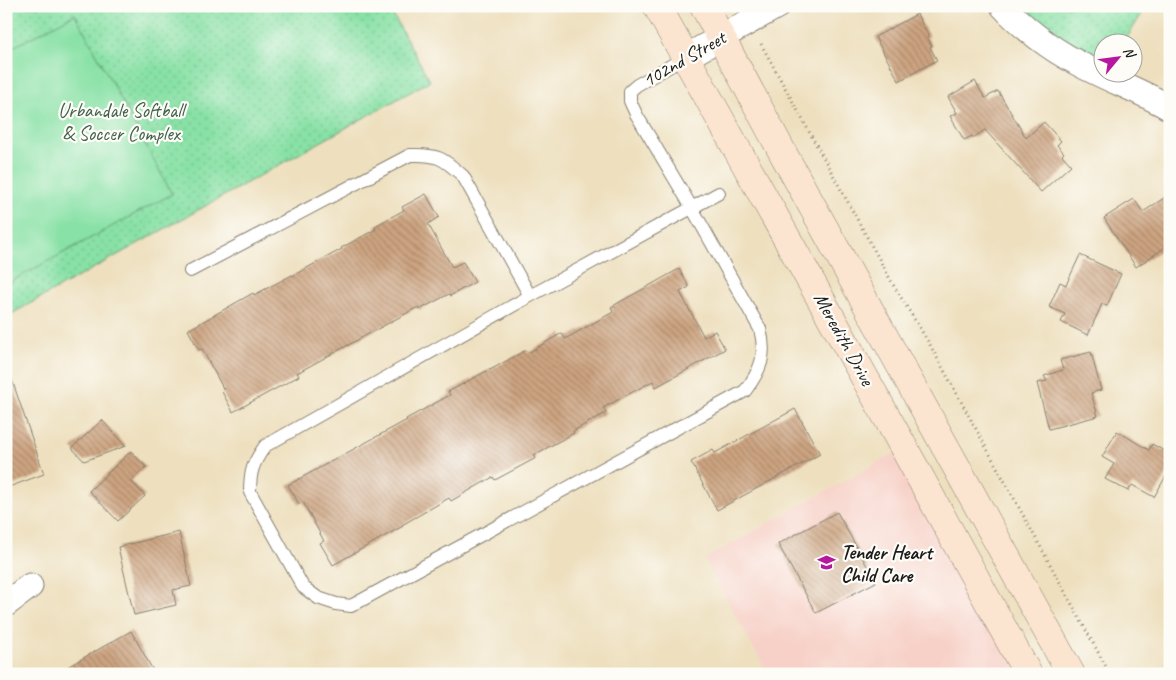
<svg xmlns="http://www.w3.org/2000/svg" width="1176" height="680" viewBox="0 0 1176 680" font-family="Caveat,sans-serif">
	<style>
		.built { fill: #f7d1c8 }
		.grass { fill: url(#grass-dots); stroke: #527e61 }
		.pitch { fill: #88e1a6; stroke: #527e61 }
		.building { fill: url(#building-back-hatch) }
		.lines { fill: none; stroke-linecap: round; stroke-linejoin: round }
		.lane-casing { stroke: #857e6e; stroke-width: 14 }
		.street-casing { stroke: #857e6e; stroke-width: 27 }
		.secondary-casing { stroke: #857e6e; stroke-width: 29 }
		.path { stroke: #857e6e; stroke-width: 3; stroke-dasharray: 1 4; stroke-linecap: butt }
		.lane { stroke: #fff; stroke-width: 12 }
		.street { stroke: #fff; stroke-width: 25 }
		.secondary { stroke: #fce5d0; stroke-width: 28 }
		.labels { text-anchor: middle; dominant-baseline: central; stroke-width: 4.5; stroke-linejoin: round; paint-order: stroke }
		.street-label { font-size: 20px; fill: #1c1c1c; stroke: #fdfcf7 }
		.park-label { font-size: 20px; fill: #42614c; stroke: #fdfcf7 }
		.poi-label { font-size: 20px; font-weight: bold; fill: #1c1c1c; stroke: #fdfcf7; text-anchor: start }
	</style>
	<defs>
		<pattern id="grass-dots" width="8" height="8" patternUnits="userSpaceOnUse" patternTransform="scale(1.25)"><rect width="8" height="8" fill="#88e1a6"/><path d="M2 2h.1M6 6h.1" fill="none" stroke="#75c08e" stroke-width="1.8" stroke-linecap="round"/></pattern>
		<pattern id="building-back-hatch" width="6" height="6" patternUnits="userSpaceOnUse" patternTransform="scale(1.25)"><rect width="6" height="6" fill="#cda481"/><path d="M-1 5l2 2M0 0l6 6M5-1l2 2" fill="none" stroke="#a68569"/></pattern>
	</defs>
	<rect width="100%" height="100%" fill="#fdfcf7"/>
	<filter id="ink" filterUnits="userSpaceOnUse"><feTurbulence type="fractalNoise" baseFrequency=".02" numOctaves="2"/><feDisplacementMap in="SourceGraphic" scale="10" xChannelSelector="R" yChannelSelector="G"/><feConvolveMatrix kernelMatrix="1 2 1 2 8 2 1 2 1" color-interpolation-filters="sRGB"/></filter>
	<filter id="wash" filterUnits="userSpaceOnUse"><feTurbulence type="fractalNoise" baseFrequency=".0096" numOctaves="4" result="noise"/><feDisplacementMap in="SourceGraphic" scale="20" xChannelSelector="R" yChannelSelector="G"/><feGaussianBlur stdDeviation="1.12" result="paint"/><feColorMatrix in="noise" values="0 0 0 0 0 0 0 0 0 0 0 0 0 0 0 0 0 1.4 0 .05"/><feComposite in="paint" operator="in"/></filter>
	<g filter="url(#wash)">
		<rect width="100%" height="100%" fill="#eee0bf"/>
		<path class="built" d="M 904,448 L 1028,674 L 768,674 L 704,559 Z"/>
		<path class="grass" d="M 6,6 L 388,6 L 430,81 L 6,317 Z
			M 1003,6 L 1147,6 L 1124,42 L 1104,42 L 1104,72 Z"/>
		<path class="pitch" d="M 75,14 L 172,194 L 6,284 L 6,51 Z"/>
		<g id="blocks">
			<path class="building" d="M 917,14 L 929,37 L 927,37 L 932,46 L 930,47 L 937,60 L 899,81 L 875,37 Z
				M 975,81 L 985,98 L 998,91 L 1026,138 L 1044,122 L 1061,141 L 1057,145 L 1064,153 L 1062,155 L 1071,165 L 1041,192 L 985,130 L 973,138 L 972,136 L 964,140 L 950,116 L 957,113 L 948,97 Z
				M 426,194 L 439,217 L 428,224 L 452,267 L 463,262 L 475,282 L 450,296 L 449,294 L 419,310 L 418,307 L 297,373 L 299,376 L 233,412 L 222,392 L 224,390 L 202,349 L 199,350 L 188,330 L 253,293 L 254,295 L 292,275 L 292,276 L 342,249 L 341,248 L 376,229 L 375,226 L 404,210 L 402,207 Z
				M 1170,194 L 1170,244 L 1136,267 L 1104,218 L 1134,199 L 1143,212 Z
				M 1080,255 L 1121,274 L 1107,306 L 1102,304 L 1088,335 L 1061,322 L 1065,314 L 1049,307 L 1060,282 L 1066,285 Z
				M 679,269 L 689,287 L 680,292 L 704,337 L 715,331 L 725,349 L 656,387 L 653,381 L 603,408 L 606,413 L 573,431 L 574,433 L 534,455 L 536,458 L 495,480 L 493,477 L 451,501 L 449,498 L 402,525 L 403,526 L 333,565 L 320,543 L 324,541 L 303,502 L 299,504 L 288,485 L 407,420 L 406,419 L 450,395 L 448,392 L 490,369 L 490,370 L 526,350 L 528,353 L 562,333 L 565,339 L 613,312 L 611,307 Z
				M 1091,352 L 1101,390 L 1091,393 L 1098,416 L 1049,429 L 1037,383 L 1047,381 L 1044,376 L 1063,370 L 1060,360 Z
				M 10,374 L 44,474 L 6,488 L 6,375 Z
				M 795,409 L 820,454 L 717,510 L 691,462 L 713,450 L 715,453 Z
				M 102,420 L 126,446 L 84,461 L 72,448 Z
				M 1117,431 L 1149,450 L 1152,444 L 1170,454 L 1170,469 L 1154,497 L 1132,485 L 1128,491 L 1105,479 L 1114,464 L 1102,457 Z
				M 131,451 L 146,467 L 131,481 L 145,496 L 118,521 L 89,491 Z
				M 837,512 L 876,582 L 816,613 L 778,544 Z
				M 179,532 L 191,586 L 173,590 L 176,605 L 134,615 L 118,547 Z
				M 131,631 L 155,674 L 55,674 Z"/>
		</g>
	</g>
	<g filter="url(#ink)">
		<use href="#blocks" fill-opacity="0" stroke="#857e6e" stroke-width="1"/>
		<g class="lines">
			<defs>
				<path id="lane" d="M 686,57 L 637,85 L 630,91 L 630,101 L 636,114 L 692,208 L 760,329 C 767,355 761,370 745,391 L 351,606 L 336,604 L 318,598 L 303,587 L 250,492 C 250,471 253,463 265,446 L 530,296 L 719,193
					M 190,271 L 410,155 C 438,154 443,158 463,176 L 530,296"/>
				<path id="street" d="M 1003,6 C 1022,27 1051,49 1076,62 C 1106,79 1140,90 1170,108
					M 686,57 L 777,6
					M 6,604 L 30,586"/>
				<path id="secondary" d="M 657,6 L 904,448 L 1028,674
					M 704,6 L 785,157 L 1071,674"/>
			</defs>
			<use href="#lane" class="lane-casing"/>
			<use href="#street" class="street-casing"/>
			<use href="#secondary" class="secondary-casing"/>
			<path class="path" d="M 761,44 L 895,288 L 929,343 L 1110,674"/>
			<use href="#lane" class="lane"/>
			<use href="#street" class="street"/>
			<use href="#secondary" class="secondary"/>
		</g>
	</g>
	<defs>
		<symbol id="school-bare" viewBox="-9 -9 18 18"><path d="M0-5L7-2L0 1L-7-2ZM-4 1L0 2.5L4 1V4Q0 6-4 4Z" fill="#b5179e" stroke="#fdfcf7" stroke-width="2.5" paint-order="stroke"/></symbol>
	</defs>
	<g fill-rule="evenodd">
		<use href="#school-bare" x="814" y="550" width="25" height="25"/>
	</g>
	<g class="labels">
		<g class="street-label">
			<text transform="translate(684 59) rotate(-30)">102nd Street</text>
			<text transform="translate(844 339) rotate(61)">Meredith Drive</text>
		</g>
		<g class="park-label">
			<text x="121" y="110">Urbandale Softball<tspan x="121" dy="23">&amp; Soccer Complex</tspan></text>
		</g>
		<g class="poi-label">
			<text x="841" y="552">Tender Heart<tspan x="841" dy="23">Child Care</tspan></text>
		</g>
	</g>
	<rect width="1176" height="680" fill="none" stroke="#fdfcf7" stroke-width="25"/>
	<g transform="translate(1118 58) rotate(61)"><circle r="24" fill="#fdfcf7" stroke="#a3a29f"/>
	<path d="M0-4L9 19L0 12L-9 19Z" fill="#b5179e"/>
	<text y="-8" font-size="14" font-weight="bold" text-anchor="middle" fill="#1c1c1c">N</text>
	</g>
</svg>
